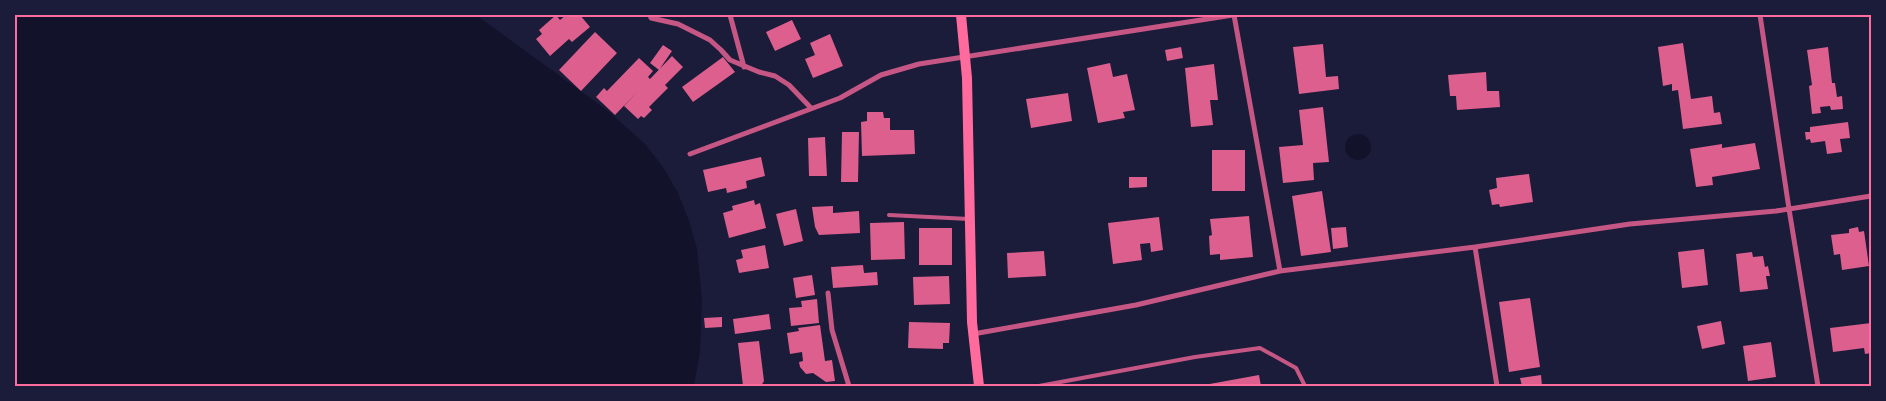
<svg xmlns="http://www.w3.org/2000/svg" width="1886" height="401" viewBox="0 0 1886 401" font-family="'Exo 2',sans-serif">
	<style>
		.water { fill: #12122b }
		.building { fill: #dd5f8e }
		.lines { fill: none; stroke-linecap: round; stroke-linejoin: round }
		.service { stroke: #c65784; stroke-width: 4 }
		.minor { stroke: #c65784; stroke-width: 5 }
		.secondary { stroke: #ff6b9d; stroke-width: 10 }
		.neatline { fill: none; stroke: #ff6b9d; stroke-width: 2 }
	</style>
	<rect width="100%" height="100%" fill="#1b1b3a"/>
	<path class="water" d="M 15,15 L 476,15 L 608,111 L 645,144 L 663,167 L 678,193 L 689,221 L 697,249 L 702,299 L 700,351 L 694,386 L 15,386 Z
		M1345 147a13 13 0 1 1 26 0a13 13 0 1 1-26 0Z"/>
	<path class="building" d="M 556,15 L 560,20 L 566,15 L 580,15 L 590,27 L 572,42 L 569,39 L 550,56 L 536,39 L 542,34 L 539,30 Z
		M 792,20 L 801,39 L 775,51 L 766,32 Z
		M 595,32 L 617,53 L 581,91 L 559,70 Z
		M 830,34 L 843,66 L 813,78 L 805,59 L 815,55 L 810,43 Z
		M 1683,43 L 1691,99 L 1712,96 L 1714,113 L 1720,112 L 1722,124 L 1683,129 L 1678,90 L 1672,91 L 1672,84 L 1663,86 L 1658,47 Z
		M 1323,44 L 1326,77 L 1338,76 L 1339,89 L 1299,94 L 1293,47 Z
		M 663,45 L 672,51 L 659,70 L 650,63 Z
		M 1181,47 L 1183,58 L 1167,61 L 1165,50 Z
		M 1828,47 L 1832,83 L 1835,83 L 1837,97 L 1842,96 L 1843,109 L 1831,110 L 1830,106 L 1820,107 L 1821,113 L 1812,114 L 1809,86 L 1812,85 L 1807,50 Z
		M 672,56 L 683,67 L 665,85 L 668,88 L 649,107 L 652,110 L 644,118 L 641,116 L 638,119 L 624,106 L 639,90 L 615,115 L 596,97 L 604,88 L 607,91 L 639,58 L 653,71 L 648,77 L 650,79 Z
		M 723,57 L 735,72 L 693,102 L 682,87 Z
		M 1110,63 L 1113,77 L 1127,74 L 1135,110 L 1123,112 L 1125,118 L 1098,123 L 1087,68 Z
		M 1214,64 L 1218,100 L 1210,100 L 1213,125 L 1191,127 L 1185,68 Z
		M 1486,72 L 1487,91 L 1499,91 L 1500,107 L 1457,110 L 1456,96 L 1450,96 L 1448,75 Z
		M 1068,93 L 1072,121 L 1031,128 L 1026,99 Z
		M 1323,107 L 1329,162 L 1313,163 L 1314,180 L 1283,183 L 1279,147 L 1303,145 L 1299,110 Z
		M 867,112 L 883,112 L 884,118 L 890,118 L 890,130 L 914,130 L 915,154 L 862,156 L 861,122 L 867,121 Z
		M 1848,122 L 1850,138 L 1840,139 L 1842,152 L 1827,154 L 1825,141 L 1811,143 L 1810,139 L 1806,140 L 1805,132 L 1810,132 L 1810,127 Z
		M 842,132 L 859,132 L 858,182 L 841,182 Z
		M 825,137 L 827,176 L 809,176 L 808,138 Z
		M 1755,143 L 1760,169 L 1712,177 L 1713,185 L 1696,187 L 1690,149 L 1722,144 L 1722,148 Z
		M 1212,150 L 1245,150 L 1245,191 L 1212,191 Z
		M 761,157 L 765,176 L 746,181 L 747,188 L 727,193 L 726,188 L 708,192 L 703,170 Z
		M 1529,174 L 1533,202 L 1500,207 L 1499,204 L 1492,205 L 1489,190 L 1497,188 L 1496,178 Z
		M 1129,177 L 1147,177 L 1147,187 L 1129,188 Z
		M 1322,191 L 1331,252 L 1301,256 L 1292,196 Z
		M 754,200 L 755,205 L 760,203 L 766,228 L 729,238 L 723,213 L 733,210 L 732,206 Z
		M 833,206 L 833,213 L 859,211 L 860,233 L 819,235 L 815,227 L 812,207 Z
		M 796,209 L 803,241 L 784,246 L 776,214 Z
		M 1249,216 L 1253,257 L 1220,260 L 1220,254 L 1210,255 L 1209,236 L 1212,235 L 1210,219 Z
		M 1159,217 L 1163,250 L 1151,252 L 1150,243 L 1140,244 L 1142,260 L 1113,264 L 1108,223 Z
		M 904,222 L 905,259 L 871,260 L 870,223 Z
		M 1346,227 L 1348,247 L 1333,249 L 1331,228 Z
		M 1858,227 L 1859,232 L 1864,231 L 1869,266 L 1842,270 L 1840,254 L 1834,255 L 1831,235 L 1849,233 L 1849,229 Z
		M 919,228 L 952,228 L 952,265 L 919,265 Z
		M 765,245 L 769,268 L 739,273 L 736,260 L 743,258 L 741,250 Z
		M 1704,249 L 1708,285 L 1682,288 L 1678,252 Z
		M 1044,251 L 1046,276 L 1008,278 L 1007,253 Z
		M 1752,252 L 1753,257 L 1763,256 L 1765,267 L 1768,266 L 1770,276 L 1766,276 L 1768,289 L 1740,292 L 1736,254 Z
		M 863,265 L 864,273 L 877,272 L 878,285 L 833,288 L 831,267 Z
		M 812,275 L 815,295 L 796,298 L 793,278 Z
		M 949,276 L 950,304 L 914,305 L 913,277 Z
		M 1530,298 L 1540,367 L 1509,372 L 1499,302 Z
		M 817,299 L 819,323 L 791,326 L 789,308 L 802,307 L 801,301 Z
		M 769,314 L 771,329 L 735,334 L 733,319 Z
		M 722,317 L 722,327 L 705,328 L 704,318 Z
		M 1721,321 L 1725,344 L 1702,349 L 1697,326 Z
		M 909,322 L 950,323 L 949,343 L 943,343 L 943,349 L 908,348 Z
		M 1871,323 L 1871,353 L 1865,354 L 1864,348 L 1833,352 L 1830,328 Z
		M 820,325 L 825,361 L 832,360 L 835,381 L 826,382 L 813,373 L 806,374 L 800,367 L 799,362 L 803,361 L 802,352 L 790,354 L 787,333 L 799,331 L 798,328 Z
		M 759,341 L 764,381 L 761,386 L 743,386 L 738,343 Z
		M 1771,342 L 1776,377 L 1748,381 L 1743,346 Z
		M 1259,375 L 1261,386 L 1204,386 L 1204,385 Z
		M 1541,375 L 1542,386 L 1522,386 L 1520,378 Z"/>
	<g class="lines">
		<path class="service" d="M 889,215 L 969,219
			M 1039,386 L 1195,357 L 1260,348 L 1296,368 L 1305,386"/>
		<path class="minor" d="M 650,15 L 651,18 L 678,24 L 710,40 L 721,50 L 730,60 L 759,72 L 775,76 L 789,85 L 811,108
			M 730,15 L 744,67
			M 1234,15 L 1280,271
			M 1760,15 L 1789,209 L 1818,386
			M 690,154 L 840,98 L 881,75 L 919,64 L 1233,15
			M 1475,247 L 1497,386
			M 828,293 L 832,330 L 849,386
			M 973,334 L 1136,305 L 1280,271 L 1475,247 L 1630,224 L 1776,211 L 1871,196"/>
		<path class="secondary" d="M 961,15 L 967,78 L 972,322 L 979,386"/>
	</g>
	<rect width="1886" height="401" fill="none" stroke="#1b1b3a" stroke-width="32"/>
	<rect x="16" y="16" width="1854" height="369" class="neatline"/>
</svg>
